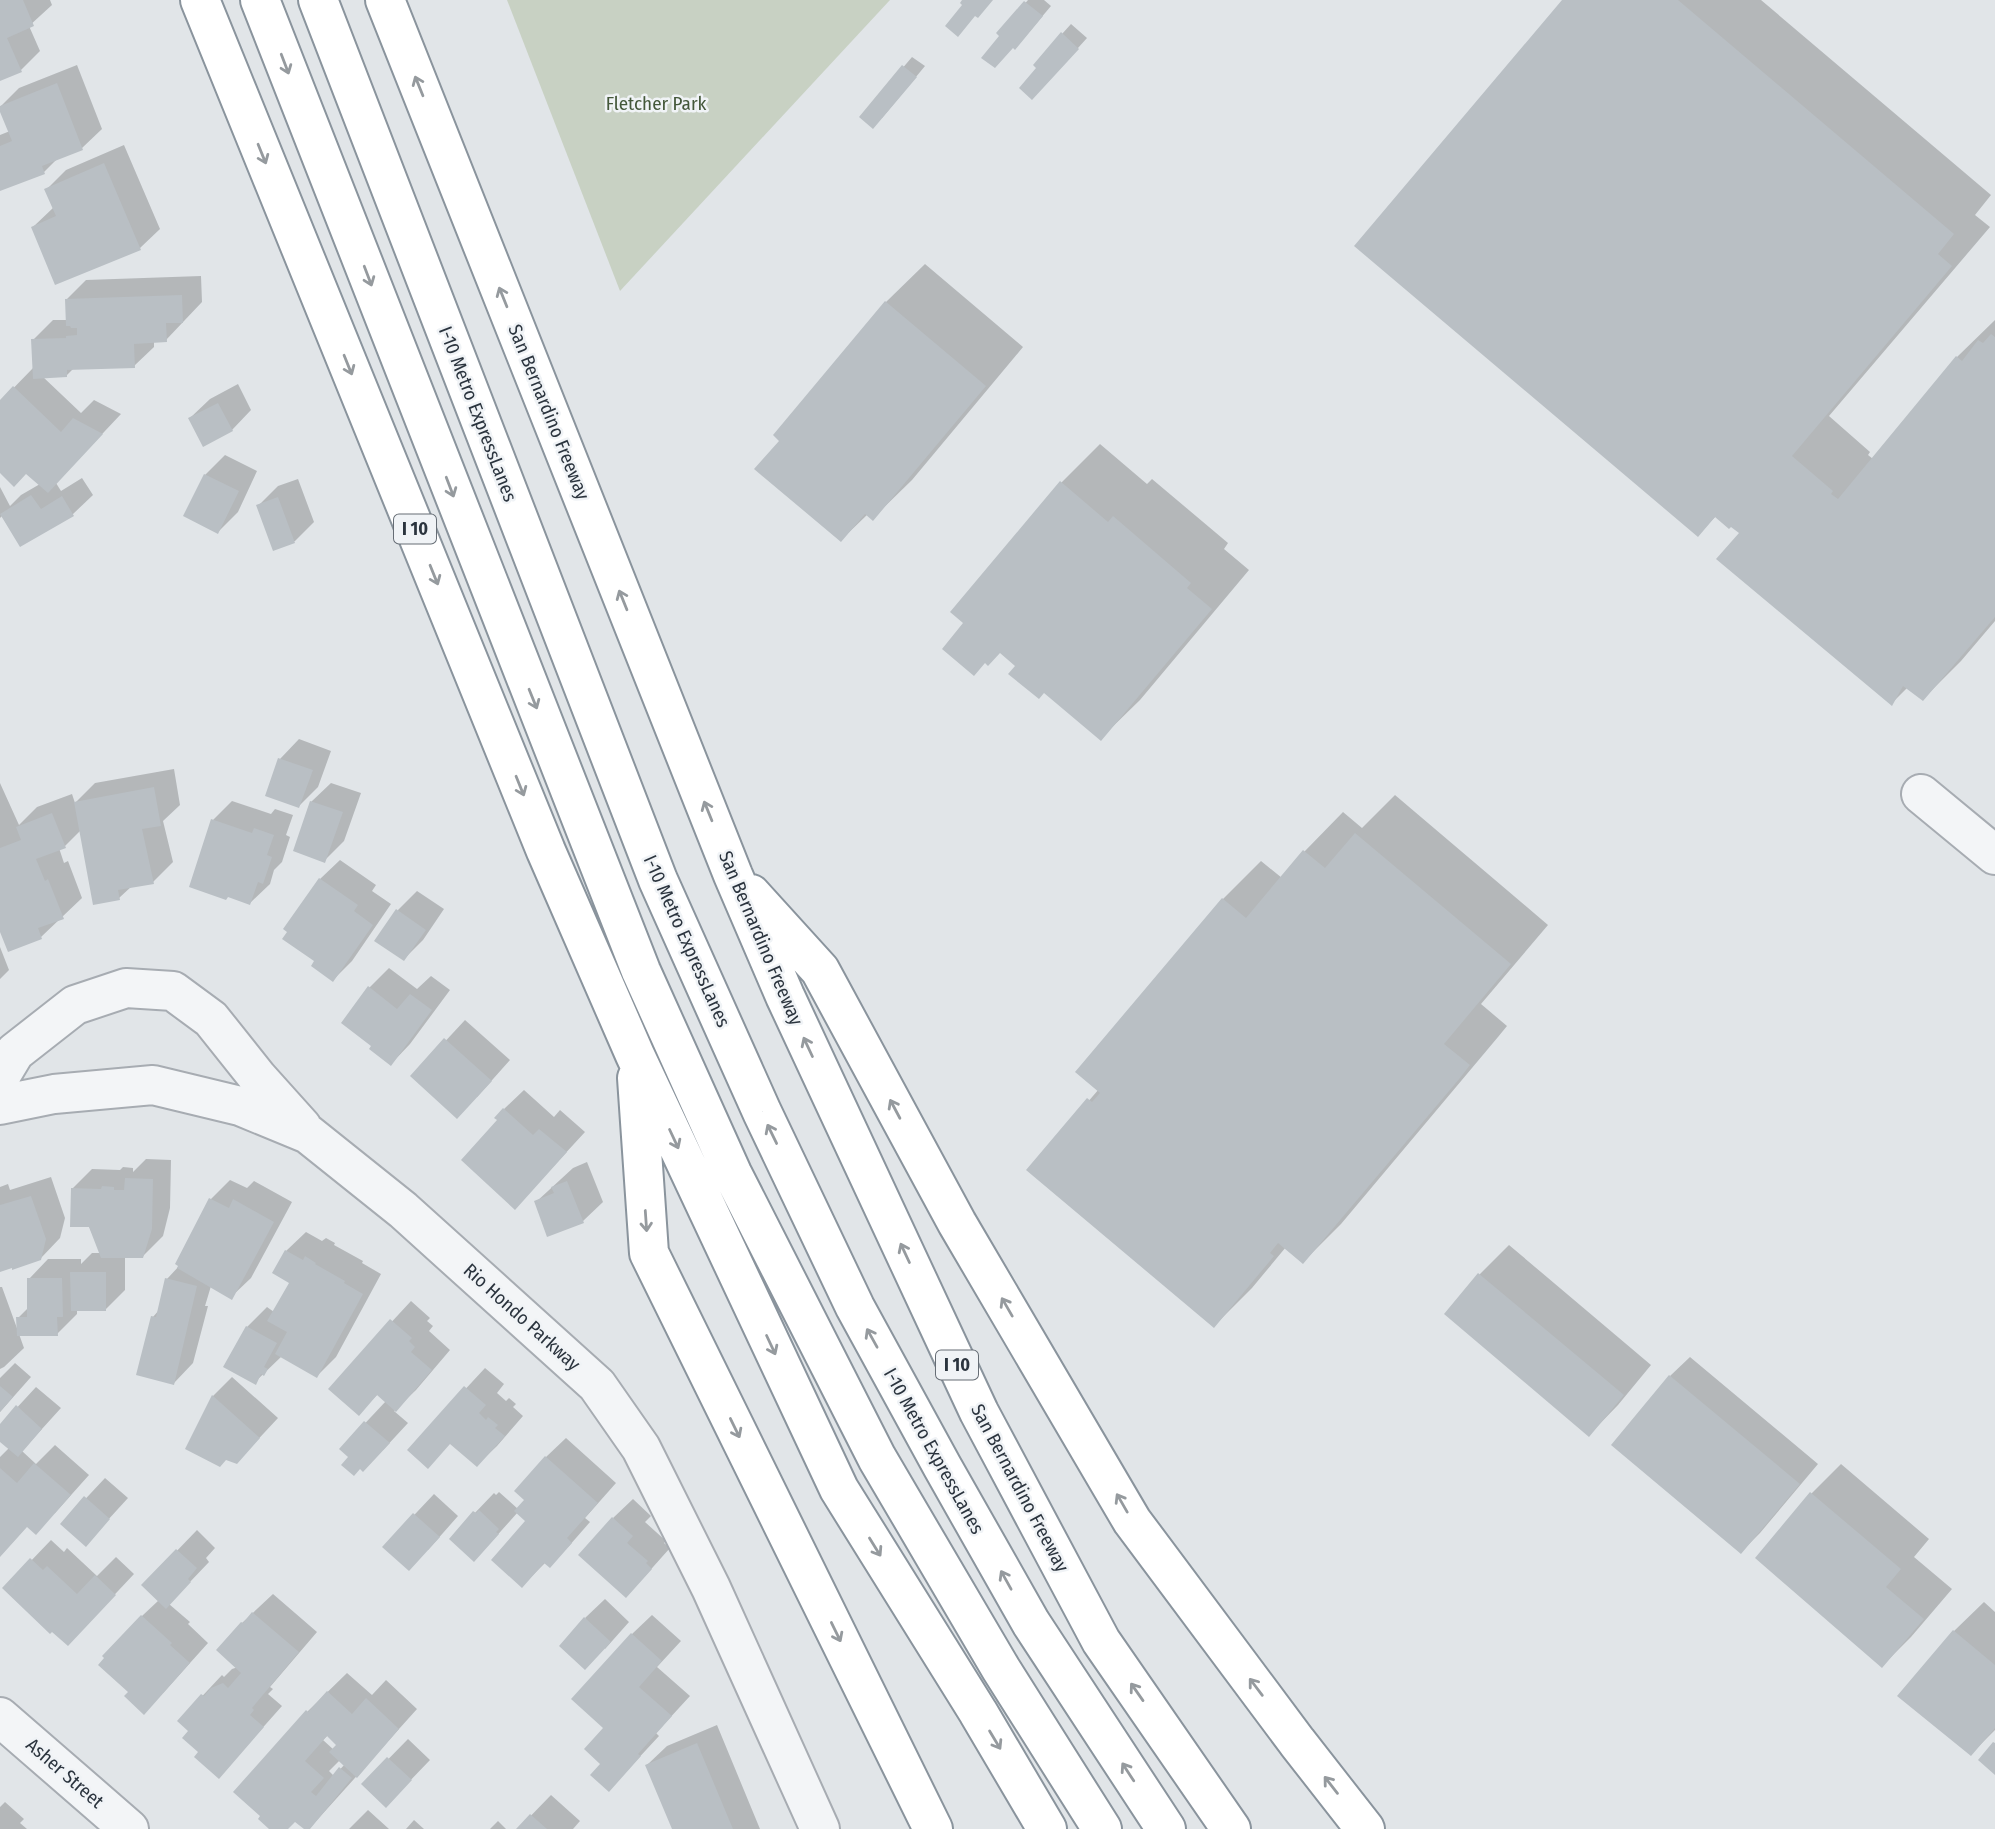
<svg xmlns="http://www.w3.org/2000/svg" width="1995" height="1829" viewBox="0 0 1995 1829" font-family="'Fira Sans Condensed',sans-serif">
	<style>
		.park { fill: #c8d1c3 }
		.shadow { fill: #0003; fill-rule: evenodd }
		.building { fill: #b9bfc4 }
		.lines { fill: none; stroke-linecap: round; stroke-linejoin: round }
		.minor-casing { stroke: #a7acb2; stroke-width: 42 }
		.highway-casing { stroke: #8a949d; stroke-width: 42 }
		.minor { stroke: #f3f5f7; stroke-width: 38 }
		.highway { stroke: #fff; stroke-width: 38 }
		.oneway { stroke: #959a9e }
		.labels { text-anchor: middle; dominant-baseline: central; stroke-width: 5; stroke-linejoin: round; paint-order: stroke }
		.shield { fill: #f0f3f6; stroke: #666d75; stroke-width: 2 }
		.shield-label { font-size: 18px; font-weight: bold; fill: #2b343e }
		.park-label { font-size: 19px; fill: #44583a; stroke: #f0f3f6 }
		.street-label { font-size: 19px; fill: #2b343e; stroke: #f0f3f6 }
	</style>
	<rect width="100%" height="100%" fill="#e1e5e8"/>
	<path class="park" d="M 507,0 L 890,0 L 620,291 Z"/>
	<path class="shadow" d="M 0,0 L 50,0 L 52,5 L 29,26 L 40,51 L 21,70 L 0,79 Z
		M 1028,0 L 1044,0 L 1051,6 L 1024,38 L 1002,36 L 999,33 Z
		M 1564,0 L 1761,0 L 1991,195 L 1975,215 L 1990,227 L 1829,416 L 1870,452 L 1868,455 L 1873,459 L 1957,357 L 1995,320 L 1995,621 L 1961,661 L 1923,699 L 1907,688 L 1892,703 L 1742,533 L 1716,516 L 1698,535 Z
		M 1071,24 L 1087,38 L 1041,89 L 1062,34 Z
		M 912,57 L 925,66 L 882,118 L 861,117 Z
		M 77,65 L 102,129 L 82,148 L 58,158 L 44,172 L 0,189 L 0,135 L 10,131 L 0,107 L 19,88 Z
		M 124,145 L 160,229 L 140,248 L 56,283 L 33,227 L 54,207 L 47,189 L 66,170 Z
		M 925,264 L 1023,347 L 912,480 L 873,518 L 868,514 L 841,540 L 781,440 L 775,435 L 886,302 Z
		M 201,276 L 202,302 L 166,340 L 154,341 L 154,347 L 134,366 L 74,368 L 66,376 L 42,376 L 81,413 L 94,400 L 121,414 L 56,483 L 61,491 L 82,478 L 93,495 L 73,514 L 20,545 L 2,516 L 0,518 L 0,487 L 10,506 L 21,495 L 40,484 L 27,472 L 0,471 L 0,402 L 34,367 L 33,340 L 53,320 L 67,320 L 66,300 L 86,280 Z
		M 238,384 L 251,410 L 232,430 L 190,418 L 210,399 Z
		M 1100,444 L 1147,484 L 1152,479 L 1228,543 L 1224,549 L 1249,570 L 1140,700 L 1101,738 L 952,611 L 1062,482 Z
		M 225,455 L 257,471 L 238,512 L 218,532 L 185,515 L 205,475 Z
		M 298,479 L 314,522 L 295,541 L 274,549 L 258,506 L 278,486 Z
		M 299,739 L 331,751 L 318,787 L 299,806 L 280,759 Z
		M 174,769 L 180,805 L 163,821 L 173,862 L 153,882 L 132,886 L 119,898 L 81,830 L 65,846 L 59,848 L 64,863 L 68,861 L 82,898 L 41,937 L 0,927 L 0,783 L 19,825 L 37,807 L 72,794 L 75,803 L 95,783 Z
		M 331,783 L 361,793 L 344,841 L 324,861 L 311,802 Z
		M 1395,795 L 1548,925 L 1481,1004 L 1507,1026 L 1498,1037 L 1341,1224 L 1303,1262 L 1286,1247 L 1252,1288 L 1214,1326 L 1029,1170 L 1099,1089 L 1223,899 L 1261,861 L 1282,878 L 1305,851 L 1343,812 L 1362,828 Z
		M 232,801 L 271,814 L 275,809 L 293,815 L 286,835 L 290,837 L 282,862 L 274,870 L 270,884 L 250,903 L 228,896 L 213,820 Z
		M 340,860 L 376,885 L 372,891 L 391,904 L 352,961 L 333,980 L 316,960 L 320,879 Z
		M 417,891 L 444,909 L 423,940 L 404,959 L 398,910 Z
		M 0,947 L 9,970 L 0,979 Z
		M 389,968 L 417,989 L 431,976 L 450,990 L 410,1044 L 391,1064 L 373,1046 L 369,988 Z
		M 465,1020 L 510,1060 L 477,1097 L 413,1076 Z
		M 524,1090 L 554,1117 L 560,1110 L 585,1132 L 515,1208 L 504,1109 Z
		M 146,1159 L 171,1160 L 170,1208 L 163,1236 L 143,1256 L 125,1256 L 125,1290 L 106,1309 L 77,1310 L 77,1314 L 57,1334 L 19,1334 L 24,1348 L 4,1367 L 0,1369 L 0,1287 L 2,1287 L 18,1331 L 18,1318 L 29,1307 L 29,1279 L 48,1259 L 81,1259 L 81,1264 L 92,1253 L 101,1253 L 72,1189 L 92,1169 L 120,1170 L 123,1167 L 133,1168 L 133,1172 Z
		M 587,1162 L 603,1202 L 583,1221 L 536,1202 L 573,1168 Z
		M 51,1177 L 65,1218 L 60,1238 L 41,1258 L 0,1270 L 0,1187 L 8,1184 L 10,1190 Z
		M 230,1180 L 247,1188 L 254,1181 L 292,1202 L 251,1278 L 231,1297 L 211,1286 L 205,1306 L 208,1306 L 193,1363 L 174,1383 L 153,1317 L 159,1310 L 167,1279 L 180,1265 L 211,1199 Z
		M 306,1232 L 322,1241 L 326,1238 L 335,1243 L 334,1245 L 363,1261 L 362,1263 L 381,1274 L 336,1357 L 317,1376 L 282,1356 L 255,1382 L 247,1327 L 267,1307 L 274,1312 L 291,1282 L 286,1251 Z
		M 1509,1245 L 1651,1365 L 1618,1405 L 1589,1435 L 1446,1314 L 1480,1274 Z
		M 411,1301 L 430,1318 L 427,1321 L 433,1326 L 429,1331 L 450,1350 L 416,1390 L 394,1411 L 408,1423 L 383,1450 L 350,1457 L 341,1449 L 386,1401 L 378,1394 L 358,1414 L 374,1341 Z
		M 1690,1357 L 1818,1464 L 1760,1533 L 1741,1552 L 1670,1376 Z
		M 15,1363 L 31,1377 L 0,1412 L 0,1378 Z
		M 485,1368 L 504,1384 L 497,1393 L 506,1401 L 509,1398 L 516,1404 L 513,1407 L 523,1416 L 497,1446 L 477,1465 L 451,1443 L 409,1450 Z
		M 232,1377 L 278,1418 L 237,1462 L 187,1449 L 213,1396 Z
		M 36,1387 L 61,1408 L 22,1451 L 36,1464 L 55,1445 L 89,1475 L 55,1513 L 28,1525 L 0,1556 L 0,1457 L 9,1448 L 0,1440 L 0,1426 Z
		M 566,1438 L 616,1483 L 585,1518 L 590,1522 L 569,1546 L 546,1562 L 522,1586 L 528,1520 L 518,1512 L 493,1540 L 451,1538 L 494,1493 L 496,1495 L 499,1492 L 518,1509 L 526,1500 L 546,1457 Z
		M 1841,1464 L 1929,1539 L 1914,1557 L 1952,1589 L 1911,1637 L 1882,1666 L 1757,1558 L 1812,1493 Z
		M 105,1478 L 128,1498 L 86,1544 L 62,1524 Z
		M 434,1494 L 458,1516 L 428,1550 L 384,1547 Z
		M 633,1499 L 651,1516 L 645,1522 L 666,1541 L 664,1543 L 670,1548 L 645,1576 L 613,1518 Z
		M 197,1530 L 215,1548 L 206,1558 L 209,1562 L 169,1604 L 190,1622 L 188,1624 L 208,1643 L 163,1693 L 131,1692 L 142,1616 L 159,1600 L 144,1585 Z
		M 51,1540 L 64,1552 L 67,1548 L 97,1576 L 116,1557 L 134,1574 L 87,1624 L 5,1588 Z
		M 273,1594 L 317,1632 L 270,1687 L 273,1689 L 268,1694 L 282,1706 L 219,1777 L 200,1752 L 190,1731 L 179,1721 L 222,1675 L 224,1677 L 232,1669 L 238,1667 L 242,1623 Z
		M 605,1599 L 629,1622 L 605,1649 L 585,1618 Z
		M 1984,1602 L 1995,1612 L 1995,1730 L 1971,1754 L 1899,1696 L 1954,1631 Z
		M 652,1615 L 681,1641 L 657,1667 L 690,1696 L 656,1733 L 659,1736 L 609,1790 L 603,1764 L 605,1728 L 632,1634 Z
		M 347,1673 L 372,1695 L 386,1680 L 417,1709 L 309,1829 L 295,1820 L 286,1829 L 272,1829 L 307,1712 ZM 328,1735 L 338,1745 L 334,1750 L 323,1740 ZM 340,1760 L 345,1764 L 334,1776 L 329,1771 Z
		M 717,1725 L 760,1829 L 674,1829 L 647,1765 L 667,1746 Z
		M 408,1739 L 430,1760 L 405,1786 L 364,1784 Z
		M 551,1795 L 580,1821 L 573,1829 L 518,1829 Z
		M 5,1802 L 24,1819 L 20,1823 L 27,1829 L 0,1829 L 0,1807 Z
		M 368,1810 L 389,1829 L 349,1829 Z
		M 414,1820 L 424,1829 L 406,1829 Z
		M 498,1821 L 506,1829 L 490,1829 Z"/>
	<path class="building" d="M 0,0 L 23,0 L 34,26 L 7,38 L 22,72 L 0,81 Z
		M 962,0 L 993,0 L 978,18 L 975,16 L 958,37 L 945,26 L 962,5 L 960,3 Z
		M 1562,0 L 1678,0 L 1954,234 L 1938,254 L 1952,266 L 1792,456 L 1833,491 L 1831,494 L 1838,499 L 1956,356 L 1962,361 L 1978,340 L 1983,343 L 1991,334 L 1995,337 L 1995,617 L 1923,701 L 1903,686 L 1892,706 L 1716,559 L 1739,533 L 1731,527 L 1729,529 L 1715,517 L 1698,537 L 1354,246 Z
		M 1024,1 L 1043,16 L 1015,50 L 1013,48 L 995,68 L 981,58 L 999,36 L 996,33 Z
		M 1061,32 L 1079,49 L 1032,100 L 1019,88 L 1036,68 L 1033,65 Z
		M 902,65 L 917,77 L 873,129 L 859,117 Z
		M 57,83 L 83,150 L 42,166 L 45,174 L 0,191 L 0,146 L 12,141 L 0,112 L 0,106 Z
		M 104,163 L 141,250 L 55,285 L 31,227 L 56,216 L 44,189 Z
		M 182,295 L 183,323 L 166,323 L 167,342 L 134,344 L 135,368 L 67,370 L 67,377 L 33,379 L 31,339 L 66,338 L 66,336 L 77,335 L 77,328 L 71,328 L 70,326 L 66,326 L 65,299 Z
		M 885,301 L 986,386 L 873,521 L 865,514 L 841,542 L 754,469 L 779,441 L 773,435 Z
		M 13,386 L 61,432 L 73,418 L 103,434 L 48,493 L 26,474 L 14,487 L 0,473 L 0,400 Z
		M 218,403 L 233,431 L 203,447 L 188,418 Z
		M 204,474 L 239,491 L 218,534 L 183,516 Z
		M 1060,481 L 1108,522 L 1113,516 L 1191,583 L 1187,588 L 1212,609 L 1101,741 L 1044,693 L 1039,699 L 1008,674 L 1015,666 L 1000,653 L 988,666 L 985,663 L 974,676 L 942,649 L 963,623 L 950,612 Z
		M 31,495 L 41,509 L 62,496 L 74,516 L 20,547 L 0,514 Z
		M 278,497 L 295,543 L 273,551 L 256,505 Z
		M 278,758 L 313,770 L 299,808 L 265,796 Z
		M 154,787 L 161,826 L 142,829 L 154,884 L 118,890 L 120,900 L 93,905 L 74,802 Z
		M 310,801 L 343,812 L 325,863 L 293,851 Z
		M 52,813 L 66,848 L 36,859 L 45,881 L 48,879 L 64,919 L 38,928 L 42,939 L 8,952 L 0,932 L 0,848 L 21,840 L 16,827 Z
		M 211,819 L 252,833 L 254,828 L 274,835 L 267,855 L 272,857 L 263,884 L 258,882 L 250,905 L 228,897 L 226,900 L 189,887 Z
		M 1355,833 L 1511,964 L 1444,1044 L 1470,1065 L 1460,1078 L 1303,1264 L 1278,1243 L 1270,1253 L 1274,1256 L 1214,1328 L 1026,1170 L 1087,1098 L 1092,1102 L 1100,1093 L 1075,1072 L 1222,898 L 1246,918 L 1303,850 L 1325,868 Z
		M 319,878 L 358,905 L 354,911 L 373,925 L 333,982 L 311,966 L 314,961 L 282,939 L 287,932 L 283,929 Z
		M 396,909 L 426,930 L 404,961 L 374,941 Z
		M 368,986 L 397,1009 L 410,994 L 432,1010 L 391,1066 L 369,1049 L 371,1046 L 341,1023 Z
		M 444,1038 L 492,1081 L 457,1119 L 410,1076 Z
		M 503,1108 L 533,1135 L 539,1129 L 567,1152 L 515,1210 L 461,1160 L 497,1120 L 494,1118 Z
		M 125,1178 L 153,1179 L 152,1229 L 143,1258 L 101,1258 L 89,1227 L 70,1227 L 71,1188 L 101,1189 L 102,1186 L 114,1187 L 114,1190 L 124,1190 Z
		M 567,1181 L 584,1223 L 547,1237 L 534,1201 L 554,1193 L 551,1187 Z
		M 31,1196 L 46,1239 L 41,1260 L 12,1270 L 12,1268 L 0,1272 L 0,1205 Z
		M 209,1198 L 229,1208 L 233,1199 L 274,1222 L 232,1300 L 177,1268 L 178,1266 L 175,1264 Z
		M 285,1250 L 303,1260 L 305,1256 L 316,1263 L 315,1264 L 345,1281 L 344,1283 L 363,1294 L 317,1378 L 275,1354 L 287,1332 L 267,1321 L 289,1283 L 272,1273 Z
		M 70,1272 L 106,1272 L 106,1311 L 71,1311 Z
		M 1478,1273 L 1624,1395 L 1589,1437 L 1444,1314 Z
		M 27,1278 L 62,1278 L 63,1317 L 57,1317 L 58,1336 L 17,1336 L 16,1317 L 27,1317 Z
		M 165,1278 L 197,1286 L 174,1385 L 136,1375 L 151,1316 L 156,1317 Z
		M 390,1319 L 412,1338 L 409,1341 L 415,1347 L 411,1352 L 432,1370 L 396,1412 L 377,1395 L 359,1416 L 328,1389 Z
		M 246,1326 L 277,1343 L 264,1367 L 268,1369 L 264,1376 L 261,1374 L 256,1385 L 223,1367 Z
		M 1669,1375 L 1800,1484 L 1741,1554 L 1611,1445 Z
		M 0,1386 L 13,1397 L 0,1412 Z
		M 464,1386 L 486,1405 L 479,1413 L 486,1420 L 488,1417 L 498,1425 L 495,1428 L 505,1436 L 477,1467 L 450,1444 L 428,1469 L 407,1450 Z
		M 212,1395 L 260,1438 L 237,1464 L 226,1460 L 220,1467 L 185,1449 Z
		M 16,1405 L 42,1429 L 18,1457 L 0,1442 L 0,1424 Z
		M 364,1421 L 390,1443 L 363,1472 L 360,1469 L 354,1476 L 341,1465 L 348,1457 L 339,1449 Z
		M 545,1456 L 598,1503 L 567,1538 L 572,1543 L 550,1568 L 544,1563 L 522,1588 L 491,1560 L 525,1521 L 514,1511 L 524,1500 L 514,1491 Z
		M 34,1463 L 71,1495 L 36,1535 L 27,1527 L 0,1557 L 0,1468 L 17,1483 Z
		M 1810,1492 L 1901,1569 L 1886,1587 L 1924,1619 L 1882,1668 L 1755,1558 Z
		M 84,1496 L 110,1519 L 86,1547 L 60,1524 Z
		M 479,1510 L 499,1529 L 496,1532 L 499,1534 L 474,1562 L 449,1539 L 473,1511 L 476,1513 Z
		M 413,1513 L 440,1537 L 409,1571 L 382,1547 Z
		M 612,1517 L 633,1536 L 627,1543 L 648,1561 L 646,1563 L 652,1569 L 626,1598 L 578,1555 Z
		M 176,1549 L 197,1568 L 188,1579 L 191,1582 L 166,1609 L 141,1585 Z
		M 30,1558 L 43,1570 L 47,1566 L 77,1594 L 95,1575 L 116,1595 L 68,1646 L 52,1632 L 50,1634 L 2,1588 Z
		M 252,1612 L 299,1652 L 252,1708 L 254,1710 L 250,1715 L 264,1727 L 219,1779 L 194,1757 L 198,1752 L 182,1738 L 188,1731 L 177,1721 L 201,1694 L 204,1696 L 211,1688 L 223,1683 L 228,1688 L 241,1673 L 216,1650 L 241,1622 L 243,1623 Z
		M 141,1615 L 172,1643 L 170,1645 L 190,1663 L 144,1715 L 124,1696 L 128,1692 L 98,1665 L 104,1658 L 102,1656 Z
		M 584,1617 L 611,1642 L 585,1670 L 559,1646 Z
		M 1953,1630 L 1995,1665 L 1995,1728 L 1971,1756 L 1897,1696 Z
		M 631,1633 L 662,1661 L 639,1687 L 672,1716 L 638,1754 L 641,1756 L 609,1792 L 590,1775 L 600,1764 L 584,1749 L 603,1728 L 571,1699 Z
		M 327,1691 L 352,1714 L 366,1698 L 399,1729 L 357,1778 L 329,1752 L 336,1745 L 327,1736 L 305,1761 L 324,1778 L 311,1792 L 316,1796 L 339,1767 L 352,1778 L 310,1829 L 304,1829 L 295,1822 L 288,1829 L 269,1829 L 258,1819 L 260,1816 L 233,1792 L 306,1710 L 308,1712 Z
		M 1993,1742 L 1995,1743 L 1995,1775 L 1978,1760 Z
		M 697,1743 L 733,1829 L 672,1829 L 645,1765 Z
		M 387,1757 L 412,1780 L 386,1808 L 361,1784 Z
		M 530,1814 L 547,1829 L 516,1829 Z"/>
	<g class="lines">
		<defs>
			<path id="minor" d="M 1921,794 L 1995,855
				M 0,1077 L 15,1052 L 75,1005 L 126,988 L 173,991 L 211,1019 L 258,1078 L 302,1127
				M 0,1105 L 54,1094 L 153,1085 L 240,1106 L 308,1134 L 403,1210 L 597,1385 L 641,1448 L 711,1588 L 820,1829
				M 0,1717 L 129,1829"/>
			<path id="highway" d="M 200,0 L 546,851 L 635,1055 L 839,1489 L 978,1712 L 1047,1829
				M 260,0 L 641,971 L 732,1173 L 877,1458 L 1001,1669 L 1102,1829
				M 318,0 L 658,880 L 762,1112 L 855,1307 L 942,1466 L 1031,1623 L 1166,1829
				M 385,0 L 733,875 L 785,996 L 979,1412 L 1101,1641 L 1231,1829
				M 751,894 L 820,970 L 957,1223 L 1132,1521 L 1297,1742 L 1365,1829
				M 637,1078 L 649,1253 L 933,1829"/>
		</defs>
		<use href="#minor" class="minor-casing"/>
		<use href="#highway" class="highway-casing"/>
		<use href="#minor" class="minor"/>
		<use href="#highway" class="highway"/>
	</g>
	<defs><path id="oneway-shaft" d="M-6 0H5M1.5-3L5.5 0L1.5 3" fill="none" stroke-width="1.6" stroke-linecap="round" stroke-linejoin="round" transform="scale(1.75)"/></defs>
	<g class="oneway">
		<use href="#oneway-shaft" transform="translate(285 64) rotate(69)"/>
		<use href="#oneway-shaft" transform="translate(419 86) rotate(-112)"/>
		<use href="#oneway-shaft" transform="translate(262 154) rotate(68)"/>
		<use href="#oneway-shaft" transform="translate(368 276) rotate(69)"/>
		<use href="#oneway-shaft" transform="translate(503 297) rotate(-112)"/>
		<use href="#oneway-shaft" transform="translate(348 365) rotate(68)"/>
		<use href="#oneway-shaft" transform="translate(450 487) rotate(69)"/>
		<use href="#oneway-shaft" transform="translate(434 575) rotate(68)"/>
		<use href="#oneway-shaft" transform="translate(623 600) rotate(-112)"/>
		<use href="#oneway-shaft" transform="translate(533 699) rotate(68)"/>
		<use href="#oneway-shaft" transform="translate(520 786) rotate(68)"/>
		<use href="#oneway-shaft" transform="translate(708 811) rotate(-112)"/>
		<use href="#oneway-shaft" transform="translate(808 1047) rotate(-115)"/>
		<use href="#oneway-shaft" transform="translate(895 1109) rotate(-118)"/>
		<use href="#oneway-shaft" transform="translate(772 1134) rotate(-116)"/>
		<use href="#oneway-shaft" transform="translate(674 1139) rotate(65)"/>
		<use href="#oneway-shaft" transform="translate(646 1221) rotate(86)"/>
		<use href="#oneway-shaft" transform="translate(905 1253) rotate(-115)"/>
		<use href="#oneway-shaft" transform="translate(1007 1307) rotate(-120)"/>
		<use href="#oneway-shaft" transform="translate(872 1338) rotate(-119)"/>
		<use href="#oneway-shaft" transform="translate(771 1345) rotate(65)"/>
		<use href="#oneway-shaft" transform="translate(735 1428) rotate(64)"/>
		<use href="#oneway-shaft" transform="translate(1122 1503) rotate(-120)"/>
		<use href="#oneway-shaft" transform="translate(875 1547) rotate(58)"/>
		<use href="#oneway-shaft" transform="translate(1006 1580) rotate(-119)"/>
		<use href="#oneway-shaft" transform="translate(836 1632) rotate(64)"/>
		<use href="#oneway-shaft" transform="translate(1256 1687) rotate(-127)"/>
		<use href="#oneway-shaft" transform="translate(1137 1692) rotate(-125)"/>
		<use href="#oneway-shaft" transform="translate(995 1740) rotate(59)"/>
		<use href="#oneway-shaft" transform="translate(1128 1772) rotate(-123)"/>
		<use href="#oneway-shaft" transform="translate(1331 1785) rotate(-128)"/>
	</g>
	<g class="labels">
		<g class="shield">
			<rect x="394" y="514.5" width="42" height="29" rx="5"/>
			<rect x="936" y="1350.5" width="42" height="29" rx="5"/>
		</g>
		<g class="shield-label">
			<text x="415" y="529">I 10</text>
			<text x="957" y="1365">I 10</text>
		</g>
		<g class="park-label">
			<text x="656" y="103">Fletcher Park</text>
		</g>
		<g class="street-label">
			<text transform="translate(549 412) rotate(68)">San Bernardino Freeway</text>
			<text transform="translate(478 414) rotate(69)">I-10 Metro ExpressLanes</text>
			<text transform="translate(761 938) rotate(67)">San Bernardino Freeway</text>
			<text transform="translate(687 941) rotate(66)">I-10 Metro ExpressLanes</text>
			<text transform="translate(522 1317) rotate(42)">Rio Hondo Parkway</text>
			<text transform="translate(934 1451) rotate(61)">I-10 Metro ExpressLanes</text>
			<text transform="translate(1020 1488) rotate(62)">San Bernardino Freeway</text>
			<text transform="translate(65 1773) rotate(41)">Asher Street</text>
		</g>
	</g>
</svg>
